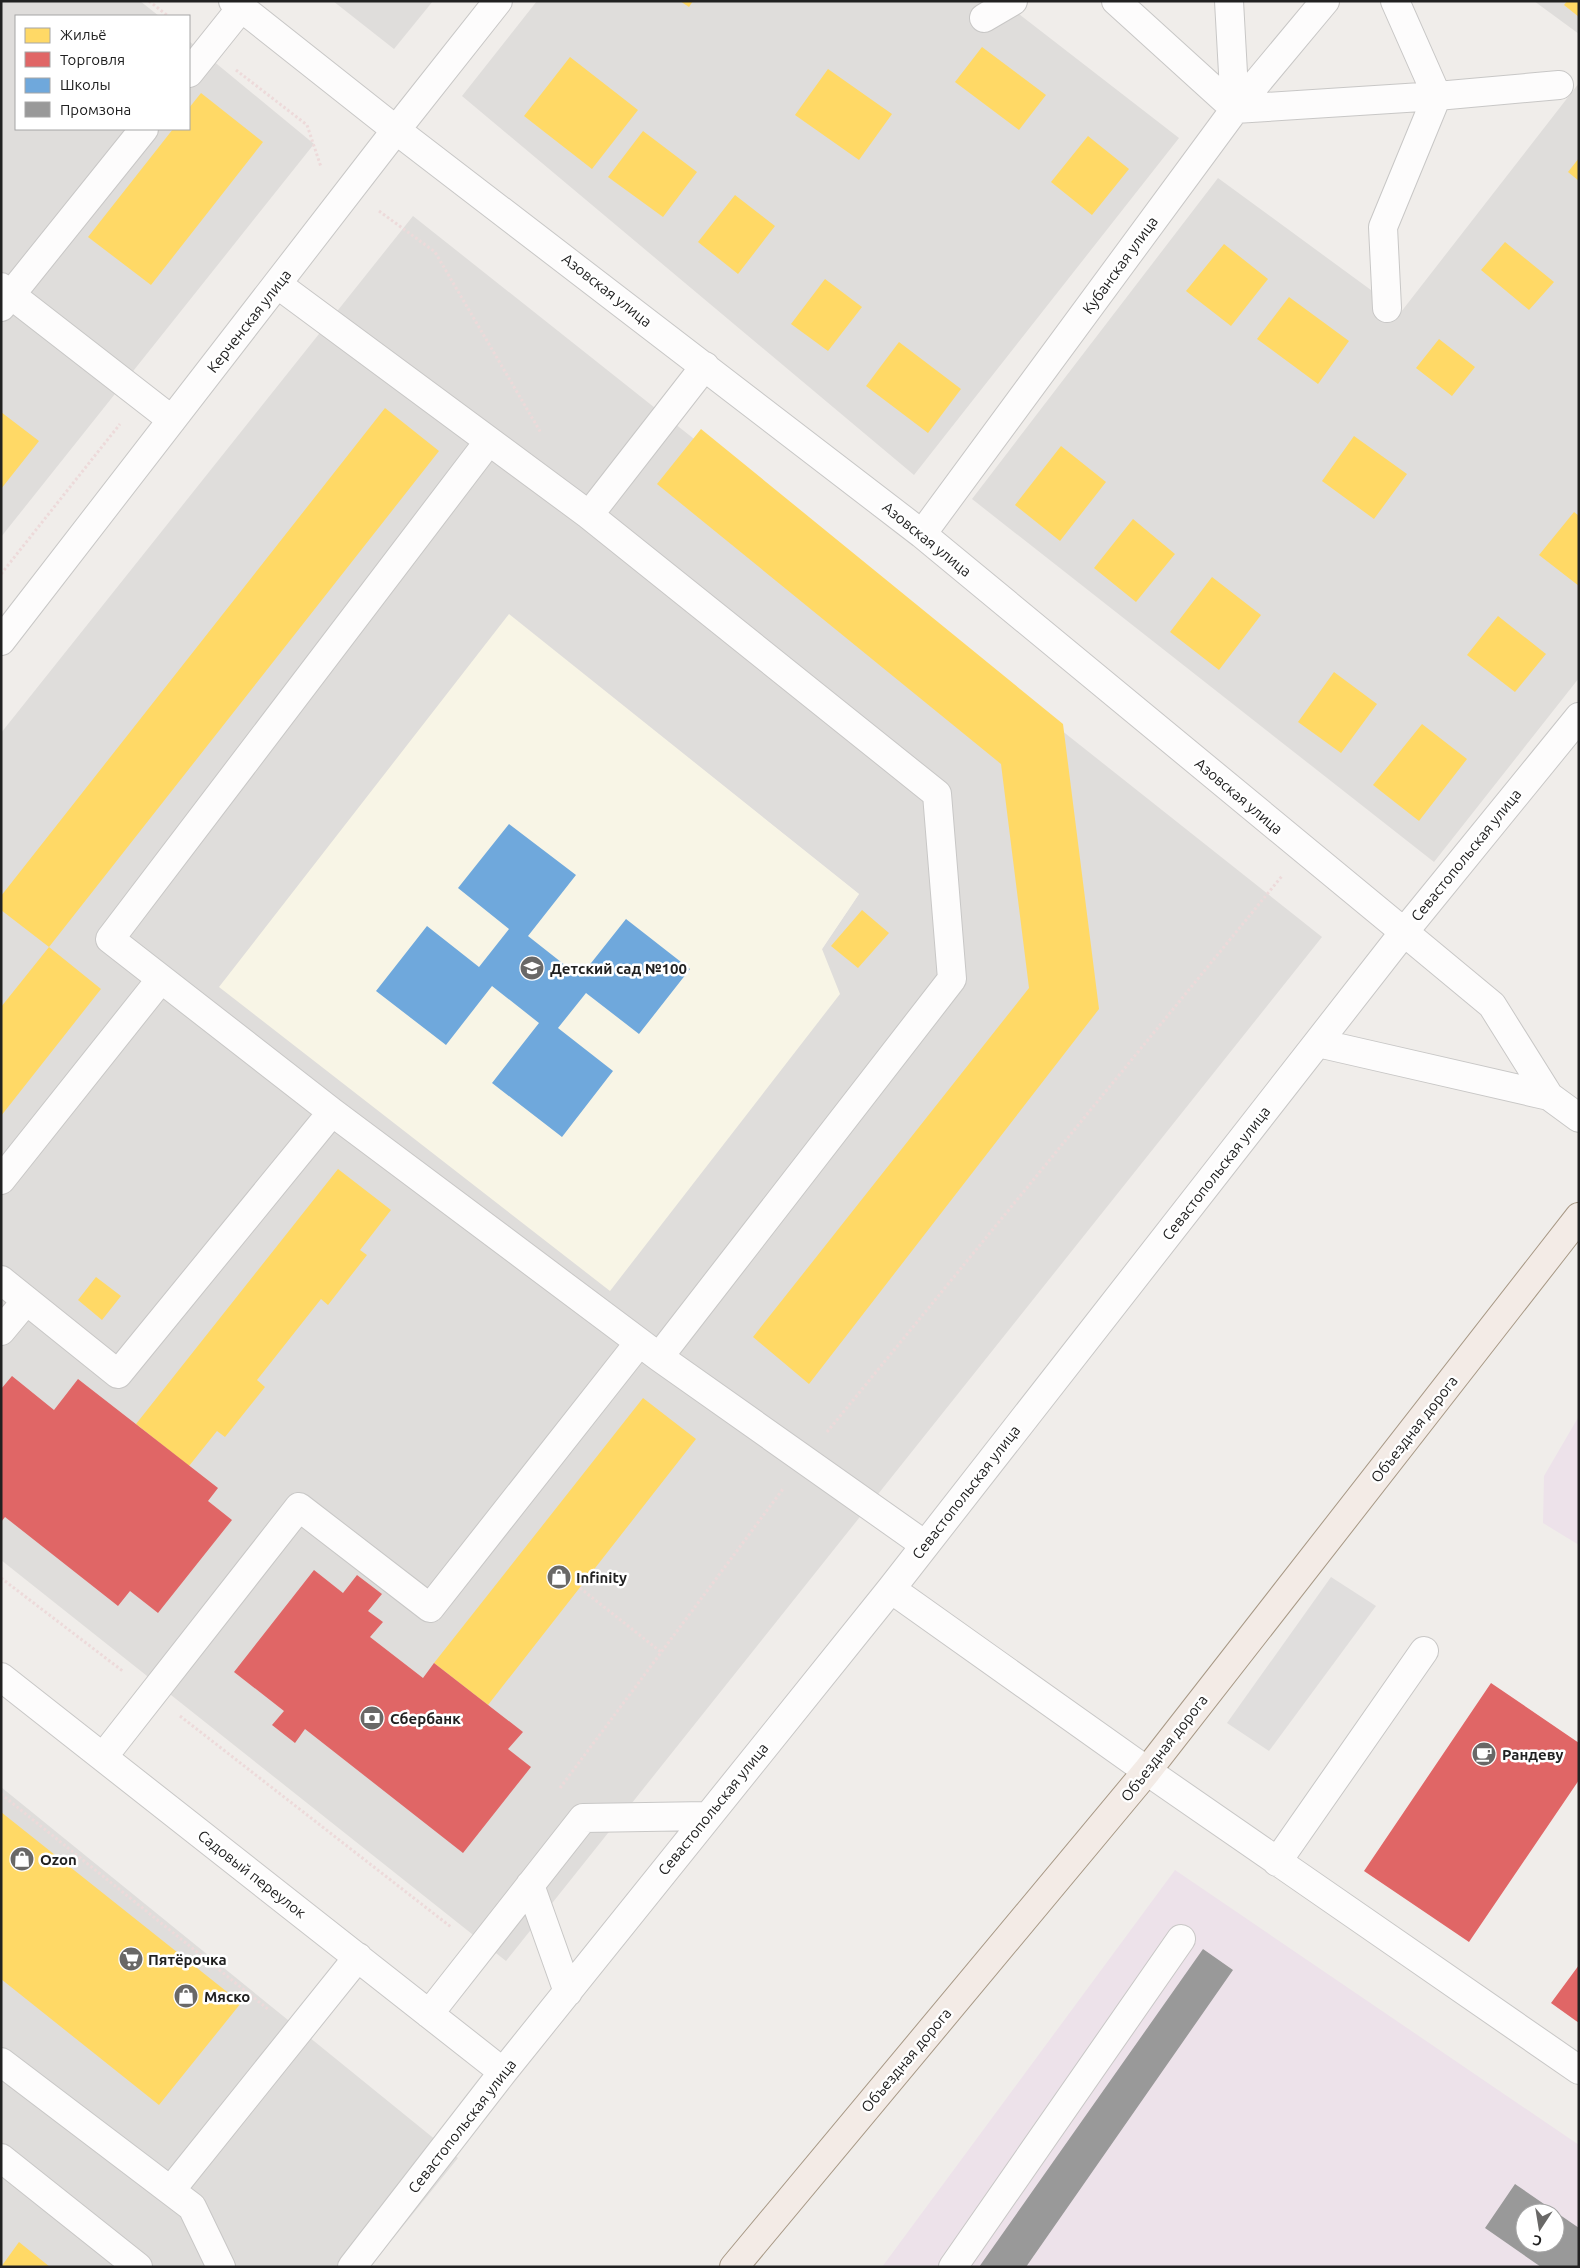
<svg xmlns="http://www.w3.org/2000/svg" width="1580" height="2268" viewBox="0 0 1580 2268" font-family="Ubuntu,sans-serif">
	<style>
		.residential { fill: #dfdddb; fill-rule: evenodd }
		.industrial { fill: #ede2ea; fill-rule: evenodd }
		.education { fill: #f8f5e6 }
		.parking { fill: #e0dedd }
		.homes { fill: #ffd966 }
		.shops { fill: #e06666 }
		.schools { fill: #6fa8dc }
		.industry { fill: #999; fill-rule: evenodd }
		.lines { fill: none; stroke-linecap: round; stroke-linejoin: round }
		.minor-casing { stroke: #c8c7c6; stroke-width: 30 }
		.major-casing { stroke: #a79885; stroke-width: 30 }
		.path { stroke: #eddada; stroke-width: 3; stroke-dasharray: 2.5 2.5; stroke-linecap: butt }
		.minor { stroke: #fdfcfc; stroke-width: 28 }
		.major { stroke: #f3ebe6; stroke-width: 28 }
		.labels { text-anchor: middle; dominant-baseline: central; stroke-width: 5; stroke-linejoin: round; paint-order: stroke }
		.street-label { font-size: 15px; fill: #212121; stroke: #fff }
		.poi-label { font-size: 15px; font-weight: bold; fill: #212121; stroke: #fff; text-anchor: start }
	</style>
	<rect width="100%" height="100%" fill="#f0edea"/>
	<path class="residential" d="M 1,1 L 140,1 L 159,16 L 16,16 L 16,129 L 189,129 L 189,41 L 314,144 L 1,537 Z
		M 333,1 L 433,1 L 394,49 Z
		M 537,1 L 1002,1 L 1179,138 L 914,475 L 462,96 Z
		M 1534,1 L 1579,1 L 1579,34 Z
		M 1579,83 L 1579,678 L 1434,862 L 972,499 L 1218,178 L 1401,312 Z
		M 413,216 L 1322,937 L 506,1961 L 1,1560 L 1,733 ZM 509,615 L 859,894 L 822,949 Z
		M 1,1787 L 458,2158 L 370,2267 L 1,2267 Z"/>
	<path class="industrial" d="M 1579,1416 L 1579,1545 L 1543,1523 L 1544,1476 Z
		M 1175,1870 L 1579,2145 L 1579,2267 L 882,2267 ZM 1525,2213 L 1555,2213 L 1555,2243 L 1525,2243 Z"/>
	<path class="education" d="M 509,614 L 859,894 L 822,949 L 840,994 L 610,1291 L 219,987 Z"/>
	<path class="parking" d="M 1331,1577 L 1376,1606 L 1269,1751 L 1227,1723 Z"/>
	<path class="homes" d="M 680,1 L 693,1 L 689,7 Z
		M 1567,1 L 1579,1 L 1579,17 L 1564,5 Z
		M 982,47 L 1046,95 L 1019,130 L 955,82 Z
		M 570,57 L 638,110 L 592,169 L 524,116 Z
		M 828,69 L 892,114 L 859,160 L 795,115 Z
		M 201,93 L 263,142 L 151,285 L 88,237 L 173,129 L 189,129 L 189,108 Z
		M 643,131 L 697,172 L 663,217 L 608,177 Z
		M 1088,136 L 1129,169 L 1092,215 L 1051,182 Z
		M 1579,158 L 1579,181 L 1568,172 Z
		M 735,195 L 775,226 L 738,274 L 698,242 Z
		M 1505,242 L 1554,282 L 1529,310 L 1481,270 Z
		M 1224,244 L 1268,279 L 1231,326 L 1186,291 Z
		M 825,279 L 862,307 L 828,351 L 791,324 Z
		M 1289,297 L 1349,341 L 1318,384 L 1257,339 Z
		M 1439,339 L 1475,367 L 1452,396 L 1416,368 Z
		M 899,342 L 961,389 L 928,433 L 866,386 Z
		M 385,408 L 439,451 L 49,947 L 1,910 L 1,896 Z
		M 1,412 L 39,441 L 1,489 Z
		M 701,429 L 1063,724 L 1099,1009 L 809,1384 L 753,1337 L 1029,988 L 1001,764 L 657,484 Z
		M 1354,436 L 1407,474 L 1374,519 L 1322,481 Z
		M 1061,446 L 1106,482 L 1060,541 L 1015,505 Z
		M 1574,512 L 1579,516 L 1579,586 L 1539,555 Z
		M 1133,519 L 1175,554 L 1136,602 L 1094,568 Z
		M 1212,577 L 1261,615 L 1219,670 L 1170,632 Z
		M 1498,616 L 1546,654 L 1515,692 L 1467,655 Z
		M 1334,672 L 1377,704 L 1341,753 L 1298,722 Z
		M 1422,724 L 1467,759 L 1419,821 L 1373,785 Z
		M 862,910 L 889,933 L 858,968 L 831,946 Z
		M 49,947 L 101,989 L 1,1116 L 1,1007 Z
		M 338,1169 L 391,1210 L 360,1250 L 367,1255 L 328,1305 L 321,1299 L 257,1380 L 265,1387 L 225,1437 L 217,1431 L 189,1466 L 136,1424 Z
		M 96,1277 L 121,1296 L 102,1320 L 78,1300 Z
		M 643,1398 L 696,1439 L 488,1705 L 434,1663 Z
		M 1,1812 L 241,2003 L 159,2105 L 1,1979 Z
		M 19,2242 L 50,2267 L 1,2267 Z"/>
	<path class="shops" d="M 12,1376 L 54,1410 L 78,1379 L 218,1488 L 208,1501 L 232,1520 L 158,1613 L 130,1591 L 118,1606 L 5,1517 L 1,1522 L 1,1389 Z
		M 314,1570 L 343,1593 L 357,1575 L 382,1594 L 368,1611 L 383,1622 L 370,1637 L 423,1678 L 434,1663 L 523,1732 L 508,1749 L 531,1767 L 463,1853 L 305,1729 L 295,1743 L 272,1725 L 284,1711 L 234,1672 Z
		M 1491,1683 L 1579,1743 L 1579,1780 L 1469,1942 L 1364,1871 Z
		M 1579,1965 L 1579,2023 L 1551,2003 Z"/>
	<path class="schools" d="M 509,824 L 576,875 L 528,936 L 580,977 L 626,919 L 690,969 L 639,1034 L 586,993 L 558,1028 L 613,1071 L 562,1137 L 492,1083 L 539,1023 L 492,986 L 446,1045 L 376,991 L 427,926 L 479,967 L 509,929 L 458,888 Z"/>
	<path class="industry" d="M 1203,1949 L 1233,1970 L 1026,2267 L 979,2267 Z
		M 1515,2184 L 1579,2228 L 1579,2267 L 1541,2267 L 1485,2228 ZM 1525,2213 L 1555,2213 L 1555,2243 L 1525,2243 Z"/>
	<g class="lines">
		<defs>
			<path id="minor" d="M 233,1 L 396,130 L 922,534 L 1404,932 L 1492,1005 L 1549,1096 L 1579,1118
				M 1116,1 L 1235,109 L 1229,1
				M 984,18 L 1013,1
				M 189,73 L 241,8
				M 1235,109 L 1437,96 L 1559,85
				M 277,284 L 589,515 L 937,794 L 952,979 L 659,1357 L 925,1545
				M 1,287 L 172,420
				M 1,307 L 144,129
				M 1387,308 L 1383,227 L 1437,96 L 1395,1
				M 489,441 L 110,939 L 332,1112 L 659,1357
				M 589,515 L 705,366
				M 922,534 L 1235,109 L 1325,1
				M 1,641 L 396,130 L 498,1
				M 1318,1043 L 1549,1096
				M 1,1180 L 161,979
				M 1,1280 L 118,1374 L 332,1112
				M 1,1331 L 26,1301
				M 891,1589 L 1147,1771 L 1579,2070
				M 1,1677 L 503,2072
				M 103,1757 L 299,1507 L 430,1608 L 638,1344
				M 1277,1862 L 1424,1651
				M 530,1885 L 568,1992
				M 429,2014 L 583,1818 L 708,1816
				M 1,2062 L 192,2207 L 221,2267
				M 1,2158 L 138,2267
				M 171,2190 L 358,1957
				M 352,2267 L 503,2072 L 891,1589 L 1404,932 L 1579,717
				M 953,2267 L 1181,1939"/>
			<path id="major" d="M 734,2267 L 1147,1771 L 1579,1217"/>
		</defs>
		<use href="#minor" class="minor-casing"/>
		<use href="#major" class="major-casing"/>
		<path class="path" d="M 149,1 L 168,16
			M 236,70 L 307,125 L 321,167
			M 379,211 L 435,252 L 541,433
			M 1,574 L 120,424
			M 827,1432 L 1282,876
			M 1,1578 L 124,1672
			M 580,1588 L 661,1652
			M 180,1716 L 451,1927
			M 560,1788 L 783,1489
			M 1,1794 L 269,2010"/>
		<use href="#minor" class="minor"/>
		<use href="#major" class="major"/>
	</g>
	<defs>
		<symbol id="school-disc" viewBox="-11 -11 22 22"><circle r="9.5" fill="#696867" stroke="#fff"/><path d="M0-5L7-2L0 1L-7-2ZM-4 1L0 2.5L4 1V4Q0 6-4 4Z" fill="#fff"/></symbol>
		<symbol id="shop-disc" viewBox="-11 -11 22 22"><circle r="9.5" fill="#696867" stroke="#fff"/><path d="M-5-2.5h2.3a2.7 3.5 0 0 1 5.4 0H5L5.5 6h-11ZM-1.5-2.5h3a1.5 2.3 0 0 0-3 0Z" fill="#fff"/></symbol>
		<symbol id="bank-disc" viewBox="-11 -11 22 22"><circle r="9.5" fill="#696867" stroke="#fff"/><path d="M-6-4H6V4H-6ZM0-2.3a2.3 2.3 0 1 0 0 4.6a2.3 2.3 0 1 0 0-4.6Z" fill="#fff"/></symbol>
		<symbol id="cafe-disc" viewBox="-11 -11 22 22"><circle r="9.5" fill="#696867" stroke="#fff"/><path d="M-5.5-4.5H6V0H3Q3 3.5 0 3.5H-2.5Q-5.5 3.5-5.5 0ZM3-3.2v2h1.7v-2ZM-6 4.5H4V6H-6Z" fill="#fff"/></symbol>
		<symbol id="supermarket-disc" viewBox="-11 -11 22 22"><circle r="9.5" fill="#696867" stroke="#fff"/><path d="M-6-5.5h2.5l.6 2H6L4.5 2H-2.5L-4.4-4H-6ZM-1.5 3.2a1.3 1.3 0 1 0 .1 0ZM3 3.2a1.3 1.3 0 1 0 .1 0Z" fill="#fff"/></symbol>
	</defs>
	<g fill-rule="evenodd">
		<use href="#school-disc" x="518" y="954" width="28" height="28"/>
		<use href="#shop-disc" x="545" y="1563" width="28" height="28"/>
		<use href="#bank-disc" x="358" y="1704" width="28" height="28"/>
		<use href="#cafe-disc" x="1470" y="1740" width="28" height="28"/>
		<use href="#shop-disc" x="8" y="1845" width="28" height="28"/>
		<use href="#supermarket-disc" x="117" y="1945" width="28" height="28"/>
		<use href="#shop-disc" x="172" y="1982" width="28" height="28"/>
	</g>
	<g class="labels">
		<g class="street-label">
			<text transform="translate(1120 265) rotate(-54)">Кубанская улица</text>
			<text transform="translate(607 290) rotate(38)">Азовская улица</text>
			<text transform="translate(249 321) rotate(-52)">Керченская улица</text>
			<text transform="translate(927 539) rotate(39)">Азовская улица</text>
			<text transform="translate(1239 796) rotate(40)">Азовская улица</text>
			<text transform="translate(1466 855) rotate(-51)">Севастопольская улица</text>
			<text transform="translate(1216 1173) rotate(-52)">Севастопольская улица</text>
			<text transform="translate(1414 1429) rotate(-52)">Объездная дорога</text>
			<text transform="translate(966 1492) rotate(-52)">Севастопольская улица</text>
			<text transform="translate(1164 1748) rotate(-52)">Объездная дорога</text>
			<text transform="translate(713 1809) rotate(-51)">Севастопольская улица</text>
			<text transform="translate(252 1874) rotate(38)">Садовый переулок</text>
			<text transform="translate(906 2060) rotate(-50)">Объездная дорога</text>
			<text transform="translate(462 2126) rotate(-52)">Севастопольская улица</text>
		</g>
		<g class="poi-label">
			<text x="550" y="968">Детский сад №100</text>
			<text x="576" y="1577">Infinity</text>
			<text x="390" y="1718">Сбербанк</text>
			<text x="1502" y="1754">Рандеву</text>
			<text x="40" y="1859">Ozon</text>
			<text x="148" y="1959">Пятёрочка</text>
			<text x="204" y="1996">Мяско</text>
		</g>
	</g>
	<rect width="1580" height="2268" fill="none" stroke="#212121" stroke-width="5"/>
	<rect x="15" y="15" width="175" height="115" fill="#ffffff" stroke="#a6a6a6"/>
	<rect x="25" y="28" width="25" height="15" fill="#ffd966" stroke="#a6a6a6"/>
	<text x="60" y="40" font-size="15" fill="#212121">Жильё</text>
	<rect x="25" y="52" width="25" height="15" fill="#e06666" stroke="#a6a6a6"/>
	<text x="60" y="65" font-size="15" fill="#212121">Торговля</text>
	<rect x="25" y="78" width="25" height="15" fill="#6fa8dc" stroke="#a6a6a6"/>
	<text x="60" y="90" font-size="15" fill="#212121">Школы</text>
	<rect x="25" y="102" width="25" height="15" fill="#999999" stroke="#a6a6a6"/>
	<text x="60" y="115" font-size="15" fill="#212121">Промзона</text>
	<g transform="translate(1540 2228) rotate(192)"><circle r="24" fill="#ffffff" stroke="#a6a6a6"/>
	<path d="M0-4L9 19L0 12L-9 19Z" fill="#696867"/>
	<text y="-8" font-size="14" font-weight="bold" text-anchor="middle" fill="#212121">С</text>
	</g>
</svg>
